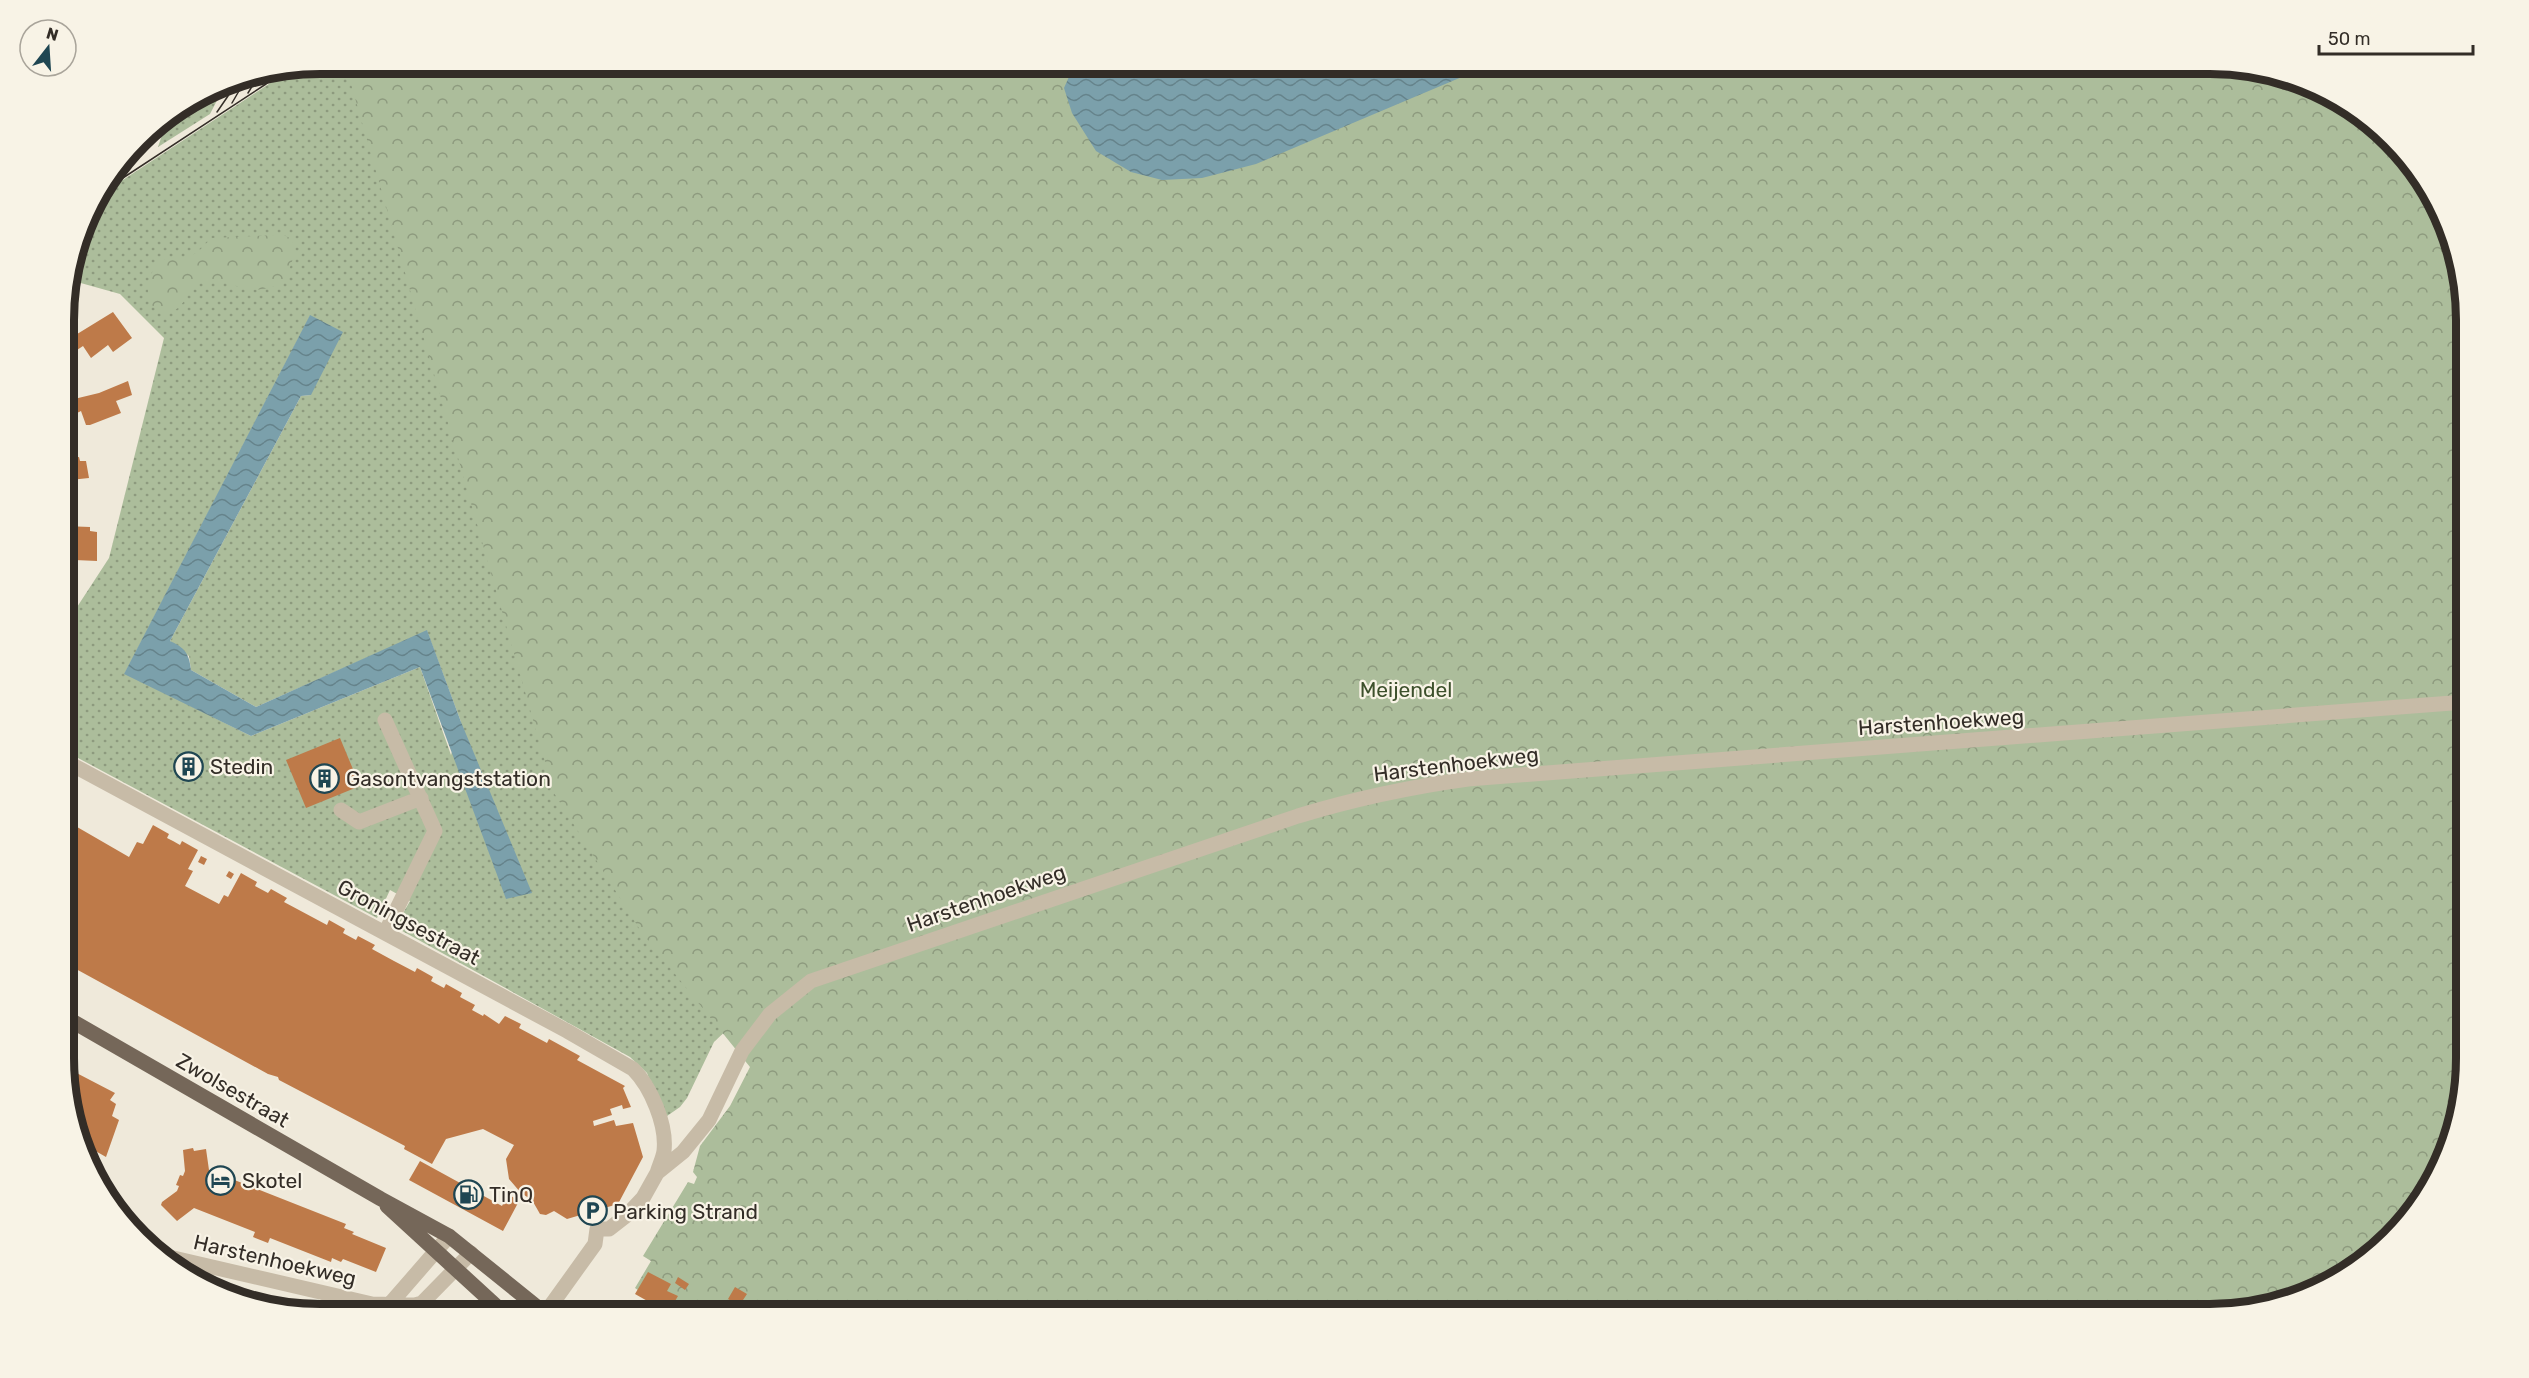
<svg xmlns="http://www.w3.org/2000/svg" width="2529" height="1378" viewBox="0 0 2529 1378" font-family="Rubik,sans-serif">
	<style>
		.grass { fill: url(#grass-dots); fill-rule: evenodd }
		.forest { fill: url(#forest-crowns) }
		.water { fill: url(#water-waves) }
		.building { fill: #be7a49 }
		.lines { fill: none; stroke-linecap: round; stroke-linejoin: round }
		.minor { stroke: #c7bba7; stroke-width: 15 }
		.major { stroke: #756759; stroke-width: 15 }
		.tram { stroke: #332d27; stroke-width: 1.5 }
		.labels { text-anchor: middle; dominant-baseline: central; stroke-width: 4.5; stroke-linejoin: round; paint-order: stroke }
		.park-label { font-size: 21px; fill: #3d502c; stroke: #f8f3e6 }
		.street-label { font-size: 21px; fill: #332d27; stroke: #f8f3e6 }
		.poi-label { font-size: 21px; fill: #332d27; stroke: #f8f3e6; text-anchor: start }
		.rim { fill: none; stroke: #332d27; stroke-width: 8 }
	</style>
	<defs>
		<pattern id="grass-dots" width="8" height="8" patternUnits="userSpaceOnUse" patternTransform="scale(1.5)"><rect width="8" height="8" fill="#acbd9b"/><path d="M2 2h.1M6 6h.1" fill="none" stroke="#8d9a7e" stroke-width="1.8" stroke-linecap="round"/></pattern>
		<pattern id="forest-crowns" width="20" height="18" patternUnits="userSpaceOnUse" patternTransform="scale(1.5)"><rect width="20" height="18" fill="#acbd9b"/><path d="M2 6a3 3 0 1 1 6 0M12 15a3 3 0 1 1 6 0" fill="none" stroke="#8d9a7e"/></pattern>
		<pattern id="water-waves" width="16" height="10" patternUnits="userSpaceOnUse" patternTransform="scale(1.5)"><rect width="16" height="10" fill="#7ba0ab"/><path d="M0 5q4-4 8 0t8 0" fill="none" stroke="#65838b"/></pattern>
	</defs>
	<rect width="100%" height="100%" fill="#efe9da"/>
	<path class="grass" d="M 320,63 L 2209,63 L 2323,90 L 2464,287 L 792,968 L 714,1042 L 687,1098 L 680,1107 L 667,1116 L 663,1115 L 647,1073 L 630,1057 L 395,927 L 410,901 L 390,890 L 377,918 L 65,751 L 64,627 L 109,558 L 164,338 L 120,294 L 70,280 L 89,206 L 97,197 L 272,82 L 287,70 ZM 310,316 L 311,395 L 301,396 L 170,641 L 189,656 L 191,670 L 256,707 L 427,631 L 461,722 L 451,755 L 420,667 L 251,736 L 125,673 Z
		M 227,81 L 210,114 L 158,147 L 163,132 L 160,121 Z"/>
	<path class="forest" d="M 345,63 L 2209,63 L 2323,90 L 2378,126 L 2423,177 L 2464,287 L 2466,1059 L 2439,1172 L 2402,1228 L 2352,1272 L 2291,1301 L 2226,1314 L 675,1315 L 635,1288 L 651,1261 L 643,1256 L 688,1182 L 694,1184 L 697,1177 L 693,1172 L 700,1146 L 730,1106 L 750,1067 L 642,933 L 554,793 Z
		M 278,235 C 307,235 290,269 282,284 C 271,287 261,291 250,289 C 234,287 222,279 205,282 C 185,285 188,309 169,312 C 141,315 144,273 161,261 C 171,255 182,260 192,255 C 201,252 205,242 213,238 Z
		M 629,1304 L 651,1314 L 675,1315 L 628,1315 L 625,1311 Z"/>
	<path class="water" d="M 1081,63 L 1495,63 L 1256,164 L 1202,178 L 1162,180 L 1131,172 L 1096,151 L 1072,113 L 1064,88 L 1072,70 Z
		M 310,315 L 343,332 L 311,395 L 301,396 L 170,641 C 185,648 189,653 191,670 L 256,707 L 427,630 L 461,722 L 532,893 L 506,899 L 420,667 L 251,736 L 124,674 Z"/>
	<path class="building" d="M 113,312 L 132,338 L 113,352 L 108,345 L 91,358 L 83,346 L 77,350 L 69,339 Z
		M 128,381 L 132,395 L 116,401 L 121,413 L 90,425 L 86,425 L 81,411 L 75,414 L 70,400 L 99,393 Z
		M 79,457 L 80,461 L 86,461 L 89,478 L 70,480 L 71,484 L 64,485 L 64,459 Z
		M 64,526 L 90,527 L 90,531 L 97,532 L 97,561 L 75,560 L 75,553 L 64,553 Z
		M 340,738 L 360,786 L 306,808 L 286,760 Z
		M 188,758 L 196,762 L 190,773 L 182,769 Z
		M 65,820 L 129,857 L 137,842 L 143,844 L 153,825 L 169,834 L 167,838 L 173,841 L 180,845 L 182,841 L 198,850 L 188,869 L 193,871 L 185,886 L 219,904 L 224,895 L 228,897 L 241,873 L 257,882 L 255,886 L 268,893 L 271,889 L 287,898 L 284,902 L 327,925 L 329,920 L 345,929 L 343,933 L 356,940 L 358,936 L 375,945 L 372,949 L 394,961 L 415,972 L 417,968 L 433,977 L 431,981 L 444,988 L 446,984 L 462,993 L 460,997 L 475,1005 L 472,1010 L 483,1016 L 484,1014 L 499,1024 L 505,1016 L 521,1024 L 519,1028 L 547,1043 L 549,1039 L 580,1056 L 577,1060 L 625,1086 L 623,1088 L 631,1107 L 623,1109 L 622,1105 L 610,1109 L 612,1115 L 593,1121 L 594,1126 L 614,1120 L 616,1126 L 633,1123 L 643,1157 L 618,1204 L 567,1219 L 554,1211 L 546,1215 L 540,1214 L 532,1200 L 521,1193 L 509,1179 L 506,1159 L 514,1145 L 483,1129 L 446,1139 L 432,1164 L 404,1149 L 405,1146 L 279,1080 L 278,1077 L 268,1074 L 65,963 Z
		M 201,856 L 207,859 L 204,865 L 198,862 Z
		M 229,871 L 234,874 L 231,879 L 226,876 Z
		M 65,1067 L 115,1093 L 110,1100 L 116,1104 L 112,1116 L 119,1120 L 106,1157 L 85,1145 L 65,1092 Z
		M 193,1148 L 194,1151 L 206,1149 L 209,1170 L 346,1224 L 344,1228 L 354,1232 L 352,1234 L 386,1248 L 376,1272 L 343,1259 L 341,1262 L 332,1258 L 331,1262 L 270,1238 L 268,1243 L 253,1237 L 255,1232 L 194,1208 L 177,1221 L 161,1205 L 162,1202 L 177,1191 L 179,1186 L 176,1185 L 180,1175 L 183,1176 L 185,1171 L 183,1150 Z
		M 420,1161 L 502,1206 L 508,1194 L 519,1201 L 503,1231 L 409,1180 Z
		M 648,1272 L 671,1284 L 667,1291 L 678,1296 L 671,1308 L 661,1302 L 658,1307 L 635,1294 Z
		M 678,1277 L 689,1284 L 685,1290 L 675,1283 Z
		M 735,1287 L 747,1294 L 739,1306 L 728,1299 Z"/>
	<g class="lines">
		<path class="minor" d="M 65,761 L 567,1031 L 633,1069 C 651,1087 667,1125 664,1151 C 663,1158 659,1166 657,1173
			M 341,810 L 359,822 L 421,798
			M 385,933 L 435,831 L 385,720
			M 152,1253 L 372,1304 L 415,1305 L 422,1303 L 471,1253
			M 389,1305 L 449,1236
			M 340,1315 L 344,1298
			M 544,1315 L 595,1244 L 597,1229 L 609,1229 L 627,1215 L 643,1198 L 657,1173 L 683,1152 L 709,1120 L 742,1051 L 770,1014 L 811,981 L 1298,816 C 1354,799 1410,787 1468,779 L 2465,702"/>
		<path class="major" d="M 65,1017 L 381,1199 L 449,1236 L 547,1315
			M 387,1206 L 506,1315"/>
		<path class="tram" d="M 248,93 L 259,75
			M 232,103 L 247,77
			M 217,112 L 228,96 L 234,80
			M 100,193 L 266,84 L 280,71"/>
	</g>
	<defs>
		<symbol id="building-ring" viewBox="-11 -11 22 22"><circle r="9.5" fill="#f8f3e6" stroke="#1f4652" stroke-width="1.5"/><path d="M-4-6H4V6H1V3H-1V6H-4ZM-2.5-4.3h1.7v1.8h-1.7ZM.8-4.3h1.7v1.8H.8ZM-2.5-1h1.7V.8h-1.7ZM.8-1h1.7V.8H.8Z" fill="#1f4652"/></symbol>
		<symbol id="hotel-ring" viewBox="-11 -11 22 22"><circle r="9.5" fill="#f8f3e6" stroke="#1f4652" stroke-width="1.5"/><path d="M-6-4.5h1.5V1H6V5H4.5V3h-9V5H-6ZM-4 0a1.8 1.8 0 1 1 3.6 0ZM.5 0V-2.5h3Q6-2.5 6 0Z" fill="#1f4652"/></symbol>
		<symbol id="fuel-ring" viewBox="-11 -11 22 22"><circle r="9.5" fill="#f8f3e6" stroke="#1f4652" stroke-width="1.5"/><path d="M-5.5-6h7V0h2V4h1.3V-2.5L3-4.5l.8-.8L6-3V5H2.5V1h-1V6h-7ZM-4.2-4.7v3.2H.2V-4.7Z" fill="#1f4652"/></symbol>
		<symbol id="parking-ring" viewBox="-11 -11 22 22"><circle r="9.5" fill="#f8f3e6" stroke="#1f4652" stroke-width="1.5"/><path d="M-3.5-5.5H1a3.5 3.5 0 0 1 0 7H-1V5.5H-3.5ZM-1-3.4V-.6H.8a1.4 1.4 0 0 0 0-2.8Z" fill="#1f4652"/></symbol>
	</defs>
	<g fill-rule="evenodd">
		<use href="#building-ring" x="172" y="750" width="33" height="33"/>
		<use href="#building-ring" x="308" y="762" width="33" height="33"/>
		<use href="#hotel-ring" x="204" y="1164" width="33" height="33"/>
		<use href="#fuel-ring" x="452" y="1178" width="33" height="33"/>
		<use href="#parking-ring" x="576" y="1194" width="33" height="33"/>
	</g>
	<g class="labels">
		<g class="park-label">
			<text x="1406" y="689">Meijendel</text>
		</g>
		<g class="street-label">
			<text transform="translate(1941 722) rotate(-4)">Harstenhoekweg</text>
			<text transform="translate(1456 764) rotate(-7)">Harstenhoekweg</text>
			<text transform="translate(986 898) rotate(-19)">Harstenhoekweg</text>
			<text transform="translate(409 922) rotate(28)">Groningsestraat</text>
			<text transform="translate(233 1090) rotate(30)">Zwolsestraat</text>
			<text transform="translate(275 1260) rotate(13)">Harstenhoekweg</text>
		</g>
		<g class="poi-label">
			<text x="210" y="766">Stedin</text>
			<text x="346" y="778">Gasontvangststation</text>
			<text x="242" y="1180">Skotel</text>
			<text x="489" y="1194">TinQ</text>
			<text x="613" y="1211">Parking Strand</text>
		</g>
	</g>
	<path d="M0 0H2529V1378H0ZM320 74H2210A246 246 0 0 1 2456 320V1058A246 246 0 0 1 2210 1304H320A246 246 0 0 1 74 1058V320A246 246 0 0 1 320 74Z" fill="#f8f3e6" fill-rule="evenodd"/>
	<path class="rim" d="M320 74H2210A246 246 0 0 1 2456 320V1058A246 246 0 0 1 2210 1304H320A246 246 0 0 1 74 1058V320A246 246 0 0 1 320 74Z"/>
	<g transform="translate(48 48) rotate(17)"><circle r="28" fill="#f8f3e6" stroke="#a9a49a" stroke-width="1.5"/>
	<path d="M0-4.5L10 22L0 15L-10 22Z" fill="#1f4652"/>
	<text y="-9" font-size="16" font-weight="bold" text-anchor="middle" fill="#332d27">N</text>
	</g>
	<path d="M2319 45v9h154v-9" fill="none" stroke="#332d27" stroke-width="3"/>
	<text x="2328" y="45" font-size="18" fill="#332d27" stroke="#f8f3e6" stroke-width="4.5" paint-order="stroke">50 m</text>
</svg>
